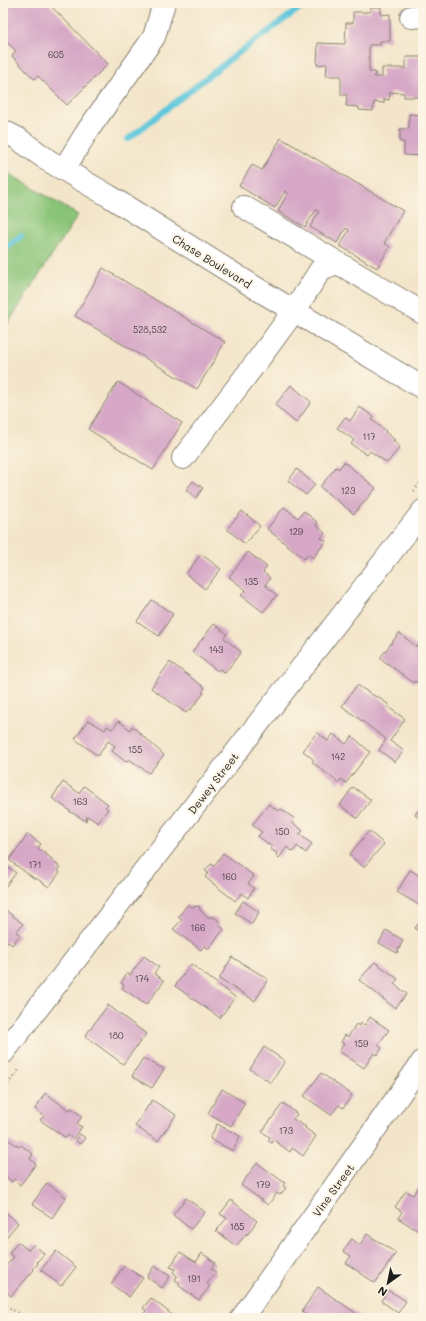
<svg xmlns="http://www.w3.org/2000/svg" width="426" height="1321" viewBox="0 0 426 1321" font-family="Mali,sans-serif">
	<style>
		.green { fill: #89c478; stroke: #52704a }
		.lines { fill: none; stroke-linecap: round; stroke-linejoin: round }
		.stream { stroke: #60c7dc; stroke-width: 6 }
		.building { fill: #d6a7c6 }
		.minor-casing { stroke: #888072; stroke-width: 24 }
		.path { stroke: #888072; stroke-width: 2.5; stroke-dasharray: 1 3; stroke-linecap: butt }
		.minor { stroke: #fff; stroke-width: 22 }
		.labels { text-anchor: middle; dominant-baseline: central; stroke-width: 4; stroke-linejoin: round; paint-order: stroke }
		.number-label { font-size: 9px; fill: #4a3f46 }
		.street-label { font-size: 11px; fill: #1c1c1c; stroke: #fcf5e5 }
	</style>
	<rect width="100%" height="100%" fill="#fcf5e5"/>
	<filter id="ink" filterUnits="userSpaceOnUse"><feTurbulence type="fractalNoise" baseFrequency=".025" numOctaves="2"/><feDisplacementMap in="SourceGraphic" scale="8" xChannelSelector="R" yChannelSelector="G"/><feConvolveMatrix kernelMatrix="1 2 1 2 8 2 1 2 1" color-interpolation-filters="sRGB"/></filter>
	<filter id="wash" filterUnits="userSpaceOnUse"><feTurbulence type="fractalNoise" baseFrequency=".012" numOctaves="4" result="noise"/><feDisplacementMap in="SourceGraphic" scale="16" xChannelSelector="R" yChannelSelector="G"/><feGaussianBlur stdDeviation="0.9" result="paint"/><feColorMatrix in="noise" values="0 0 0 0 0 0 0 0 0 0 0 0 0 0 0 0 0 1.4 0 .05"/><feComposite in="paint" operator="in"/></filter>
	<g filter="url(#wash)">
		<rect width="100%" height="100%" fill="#f3e5c9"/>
		<path class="green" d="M 3,170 L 78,215 L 3,331 Z"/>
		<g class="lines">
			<path class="stream" d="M 128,139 L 237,54 L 307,3
				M 3,251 L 21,236"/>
		</g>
		<g id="blocks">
			<path class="building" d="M 7,3 L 48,3 L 108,64 L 67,105 L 38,76 L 34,79 L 12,56 L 16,51 L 3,38 L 3,7 Z
				M 370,7 L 381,7 L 381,15 L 390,14 L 390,41 L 380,41 L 380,45 L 369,45 L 369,72 L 375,72 L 374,77 L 382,77 L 382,68 L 406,68 L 406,57 L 423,57 L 423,156 L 404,155 L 404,142 L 400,142 L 400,129 L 409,129 L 409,114 L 421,115 L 422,97 L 404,97 L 404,93 L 390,92 L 389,100 L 384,99 L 384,103 L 374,102 L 373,111 L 359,110 L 359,107 L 346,106 L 347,95 L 341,95 L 341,76 L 326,76 L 327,64 L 317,65 L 318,43 L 345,44 L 346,23 L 353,23 L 353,12 L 370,12 Z
				M 281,138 L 403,211 L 384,243 L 390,247 L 377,268 L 340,246 L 349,230 L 346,228 L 337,243 L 310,227 L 319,212 L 316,210 L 305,227 L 278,211 L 288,193 L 285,191 L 275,208 L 239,186 L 252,165 L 262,170 Z
				M 103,268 L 225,342 L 197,389 L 75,316 Z
				M 118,382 L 182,423 L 153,470 L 88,429 Z
				M 291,385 L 311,402 L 296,423 L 275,405 Z
				M 360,407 L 374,417 L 372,420 L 386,431 L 385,432 L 395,440 L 393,441 L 400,447 L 387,463 L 370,451 L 367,455 L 351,444 L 354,440 L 337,428 L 345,417 L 350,421 Z
				M 344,462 L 376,488 L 354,514 L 320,487 L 336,467 L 339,469 Z
				M 297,469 L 315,485 L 306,495 L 288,481 Z
				M 193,481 L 203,488 L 196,498 L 186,490 Z
				M 284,507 L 298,518 L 304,511 L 318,523 L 316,525 L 325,533 L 321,538 L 326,541 L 313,558 L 308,554 L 305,559 L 267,529 Z
				M 242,511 L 260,526 L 245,544 L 227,529 Z
				M 248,552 L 267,567 L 263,572 L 270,578 L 265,585 L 277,595 L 263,612 L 241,595 L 246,590 L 229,577 Z
				M 201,554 L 221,569 L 205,589 L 186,574 Z
				M 152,600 L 173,614 L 159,636 L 137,621 Z
				M 214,624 L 227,634 L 224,638 L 241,652 L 225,673 L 220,669 L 218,671 L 192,652 Z
				M 399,633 L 417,647 L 418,645 L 423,649 L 423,680 L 420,684 L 415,681 L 414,683 L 380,658 Z
				M 170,662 L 205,688 L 202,692 L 204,693 L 190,710 L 189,709 L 186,713 L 151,688 Z
				M 357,685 L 376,697 L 377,696 L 389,705 L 388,707 L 405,719 L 390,741 L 404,751 L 395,762 L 379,750 L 386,739 L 342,706 Z
				M 88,720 L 105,730 L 107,726 L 112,729 L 119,721 L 130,730 L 132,726 L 164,755 L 149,773 L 129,759 L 126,762 L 112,751 L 115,746 L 108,741 L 98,756 L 75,739 Z
				M 317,732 L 328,741 L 333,734 L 346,744 L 352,736 L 370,752 L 346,783 L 341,779 L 339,783 L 312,762 L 314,760 L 303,751 Z
				M 63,782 L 79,793 L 84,786 L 108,804 L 105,807 L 108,809 L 98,823 L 87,816 L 86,821 L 69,811 L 69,810 L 52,798 Z
				M 353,787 L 371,800 L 357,818 L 340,805 Z
				M 269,804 L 278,811 L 281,809 L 295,819 L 292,822 L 303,831 L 299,834 L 312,844 L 306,853 L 297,846 L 293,852 L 287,847 L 279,858 L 276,855 L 277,853 L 270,849 L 272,847 L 258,836 L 262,832 L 252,825 Z
				M 423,804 L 423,821 L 415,815 Z
				M 369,831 L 384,844 L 364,867 L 349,855 Z
				M 28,834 L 41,844 L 38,848 L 52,859 L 51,860 L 60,867 L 57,870 L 60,872 L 49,887 L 36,878 L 35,879 L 9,860 Z
				M 223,853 L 254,876 L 248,884 L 254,888 L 248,898 L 242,893 L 235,901 L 205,877 L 208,873 L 205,870 L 211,864 L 214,866 Z
				M 3,863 L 16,873 L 6,886 L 3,883 Z
				M 410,870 L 423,878 L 423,898 L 419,905 L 397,892 Z
				M 243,901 L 259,912 L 252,924 L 235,913 Z
				M 188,904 L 191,907 L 199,906 L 200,910 L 208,917 L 214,917 L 218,920 L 219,925 L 224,929 L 208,949 L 205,945 L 201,950 L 173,929 L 182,920 L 178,917 Z
				M 3,908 L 23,924 L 16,932 L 20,935 L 12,945 L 7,941 L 3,946 Z
				M 423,918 L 423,935 L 415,928 Z
				M 386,930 L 403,940 L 397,953 L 379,943 Z
				M 144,956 L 159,967 L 154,973 L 164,981 L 146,1005 L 122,988 L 124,985 L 121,983 L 127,973 L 130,975 Z
				M 232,957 L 268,979 L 255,1001 L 219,979 Z
				M 375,962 L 398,979 L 394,984 L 407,994 L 395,1008 L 359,980 Z
				M 191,964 L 235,997 L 220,1018 L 175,986 Z
				M 108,1005 L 146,1034 L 123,1064 L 85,1036 Z
				M 370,1017 L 389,1030 L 378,1045 L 382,1048 L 377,1055 L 374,1053 L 364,1068 L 339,1051 L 344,1044 L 341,1042 L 345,1035 L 348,1037 L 356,1024 L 360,1026 L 361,1023 L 365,1025 Z
				M 264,1047 L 285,1061 L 271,1083 L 250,1069 Z
				M 143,1058 L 164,1069 L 152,1088 L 132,1076 Z
				M 321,1073 L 352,1095 L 343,1108 L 339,1105 L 331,1115 L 304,1096 Z
				M 222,1089 L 245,1103 L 231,1126 L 208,1113 Z
				M 45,1093 L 69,1110 L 71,1108 L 82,1116 L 77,1124 L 82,1127 L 73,1139 L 68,1135 L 66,1138 L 40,1120 L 44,1116 L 35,1109 Z
				M 152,1100 L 176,1115 L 158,1141 L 135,1126 Z
				M 283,1103 L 297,1114 L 293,1119 L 306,1127 L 305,1128 L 316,1136 L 303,1156 L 292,1148 L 290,1152 L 274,1140 L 272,1143 L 268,1141 L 270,1137 L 262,1132 Z
				M 217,1124 L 240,1136 L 233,1151 L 210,1139 Z
				M 80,1134 L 85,1138 L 80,1144 L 75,1140 Z
				M 3,1137 L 8,1141 L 9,1140 L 19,1147 L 21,1145 L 33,1154 L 30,1159 L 36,1164 L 20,1185 L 14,1179 L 12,1182 L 3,1175 Z
				M 257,1163 L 285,1183 L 283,1186 L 286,1188 L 280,1195 L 277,1193 L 268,1205 L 241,1185 Z
				M 47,1183 L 66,1197 L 52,1218 L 32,1204 Z
				M 419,1186 L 423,1188 L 423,1231 L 421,1233 L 398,1218 L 402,1212 L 395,1207 L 406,1191 L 413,1195 Z
				M 186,1198 L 205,1212 L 191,1229 L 173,1215 Z
				M 231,1200 L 257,1221 L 247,1235 L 247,1233 L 236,1246 L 216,1231 L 227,1218 L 220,1214 Z
				M 3,1210 L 18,1223 L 3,1241 Z
				M 367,1234 L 396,1253 L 375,1283 L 346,1263 L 351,1256 L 343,1251 L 352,1239 L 360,1245 Z
				M 18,1242 L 28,1250 L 34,1244 L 44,1254 L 37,1262 L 38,1264 L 33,1269 L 34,1270 L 11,1296 L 3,1290 L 8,1285 L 3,1280 L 3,1269 L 14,1257 L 9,1253 Z
				M 56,1251 L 76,1267 L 61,1286 L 41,1270 Z
				M 180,1252 L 196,1262 L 202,1253 L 215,1263 L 211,1269 L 216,1272 L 207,1284 L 210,1286 L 199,1300 L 178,1285 L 180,1283 L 175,1280 L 177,1276 L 173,1272 L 175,1269 L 170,1267 Z
				M 124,1266 L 143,1278 L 129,1297 L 111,1284 Z
				M 154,1266 L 170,1276 L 162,1288 L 147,1277 Z
				M 318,1287 L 363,1318 L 311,1318 L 302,1311 Z
				M 388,1290 L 406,1301 L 398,1313 L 381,1301 Z
				M 151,1298 L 176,1318 L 140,1318 L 146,1311 L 143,1308 Z"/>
		</g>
	</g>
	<g filter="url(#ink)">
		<use href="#blocks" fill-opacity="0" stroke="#888072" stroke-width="1"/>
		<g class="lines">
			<defs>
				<path id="minor" d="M 411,17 L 423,16
					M 3,131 L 17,138 L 49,161 L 109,196 L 264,293 L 423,388
					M 64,169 L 88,130 L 154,37 L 164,3
					M 244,207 L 338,263
					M 183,458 L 258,360 L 294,311 L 321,269 L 338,263 L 423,313
					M 3,1053 L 423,511
					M 242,1318 L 423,1061"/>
			</defs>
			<use href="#minor" class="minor-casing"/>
			<path class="path" d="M 414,491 L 423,479
				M 3,1090 L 19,1070
				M 3,1304 L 26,1318"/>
			<use href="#minor" class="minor"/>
		</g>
	</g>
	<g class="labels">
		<g class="number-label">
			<text x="56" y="54">605</text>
			<text x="150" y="329">528,532</text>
			<text x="369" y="436">117</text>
			<text x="348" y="490">123</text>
			<text x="296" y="531">129</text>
			<text x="251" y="581">135</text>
			<text x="216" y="649">143</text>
			<text x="135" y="749">155</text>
			<text x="338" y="756">142</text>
			<text x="80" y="801">163</text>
			<text x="282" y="831">150</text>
			<text x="35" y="864">171</text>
			<text x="229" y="876">160</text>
			<text x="198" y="927">166</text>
			<text x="142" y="978">174</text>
			<text x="116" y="1035">180</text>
			<text x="361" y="1043">159</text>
			<text x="286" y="1130">173</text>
			<text x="263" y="1184">179</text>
			<text x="237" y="1226">185</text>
			<text x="194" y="1278">191</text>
		</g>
		<g class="street-label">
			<text transform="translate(212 261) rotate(32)">Chase Boulevard</text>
			<text transform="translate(213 783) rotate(-52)">Dewey Street</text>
			<text transform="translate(333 1190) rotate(-54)">Vine Street</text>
		</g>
	</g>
	<rect width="426" height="1321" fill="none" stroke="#fcf5e5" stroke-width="16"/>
	<g transform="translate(388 1283) rotate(213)" stroke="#fcf5e5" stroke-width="3" paint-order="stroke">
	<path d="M0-3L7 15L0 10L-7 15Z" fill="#1c1c1c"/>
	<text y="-6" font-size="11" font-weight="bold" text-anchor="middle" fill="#1c1c1c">N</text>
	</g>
</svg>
